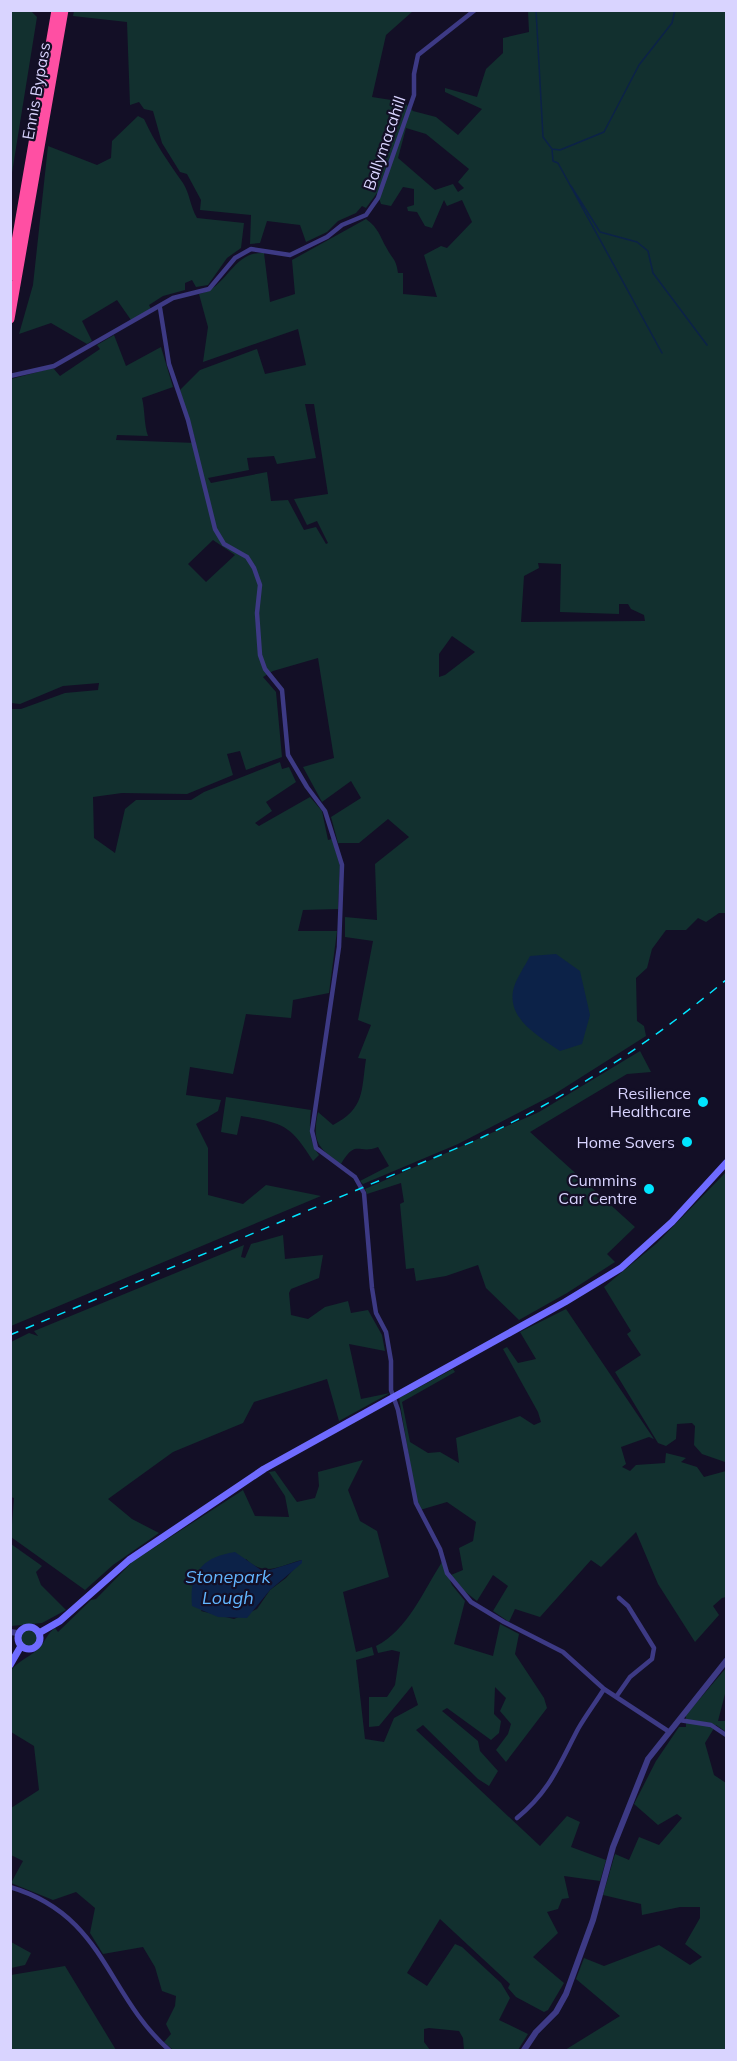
<svg xmlns="http://www.w3.org/2000/svg" width="737" height="2061" viewBox="0 0 737 2061" font-family="Mulish,sans-serif">
	<style>
		.green { fill: #12302f; fill-rule: evenodd }
		.water { fill: #0c2248 }
		.lines { fill: none; stroke-linecap: round; stroke-linejoin: round }
		.stream { stroke: #0c2248; stroke-width: 1.5 }
		.minor { stroke: #3d3a85; stroke-width: 4.5 }
		.tertiary { stroke: #3d3a85; stroke-width: 6 }
		.secondary { stroke: #6f6bff; stroke-width: 7 }
		.motorway { stroke: #ff4fa3; stroke-width: 9 }
		.rail { stroke: #00e5ff; stroke-width: 1.5; stroke-dasharray: 9 8; stroke-linecap: butt }
		.poi-dot { fill: #00e5ff; stroke: #130f26; stroke-width: 2 }
		.labels { text-anchor: middle; dominant-baseline: central; stroke-width: 4.5; stroke-linejoin: round; paint-order: stroke }
		.street-label { font-size: 16px; fill: #d9d4ff; stroke: #130f26 }
		.poi-label { font-size: 16px; fill: #d9d4ff; stroke: #130f26; text-anchor: end }
		.water-label { font-size: 18px; font-style: italic; fill: #62b6ff; stroke: #130f26 }
	</style>
	<rect width="100%" height="100%" fill="#130f26"/>
	<path class="green" d="M 11,10 L 31,11 L 37,17 L 11,179 Z
		M 74,11 L 413,11 L 386,35 L 372,97 L 404,102 L 413,111 L 436,117 L 458,135 L 482,109 L 445,92 L 445,88 L 477,97 L 486,69 L 503,53 L 503,38 L 529,32 L 528,11 L 726,11 L 726,913 L 719,913 L 706,922 L 698,918 L 686,930 L 666,930 L 652,949 L 647,968 L 636,978 L 637,1021 L 644,1026 L 646,1036 L 553,1095 L 458,1144 L 363,1184 L 360,1181 L 389,1166 L 378,1147 C 358,1155 356,1138 341,1164 C 317,1148 312,1141 318,1112 L 333,1125 C 365,1108 361,1092 366,1059 L 358,1058 L 371,1025 L 358,1020 L 373,941 L 345,937 L 345,917 L 377,920 L 375,864 L 409,837 L 388,819 L 359,843 L 338,843 L 331,817 L 361,798 L 351,781 L 322,802 L 303,767 L 334,758 L 318,658 L 273,671 L 263,677 L 276,692 L 282,757 L 246,770 L 240,751 L 227,754 L 233,775 L 187,794 L 122,793 L 93,797 L 94,838 L 115,853 L 125,809 L 136,800 L 191,800 L 204,792 L 280,762 L 282,769 L 289,767 L 296,782 L 266,802 L 272,811 L 255,823 L 259,826 L 310,797 L 322,811 L 328,840 L 332,839 L 340,866 L 338,909 L 303,910 L 298,931 L 337,931 L 329,993 L 293,1000 L 291,1018 L 246,1014 L 233,1074 L 190,1067 L 186,1095 L 221,1100 L 218,1111 L 196,1124 L 208,1148 L 208,1195 L 243,1204 L 266,1185 L 321,1196 L 11,1326 L 11,709 L 21,709 L 65,693 L 98,690 L 99,683 L 63,686 L 20,704 L 11,703 L 11,379 L 53,368 L 60,376 L 100,349 L 97,345 L 114,335 L 126,366 L 161,347 L 173,387 L 142,398 C 145,410 144,425 148,436 L 117,435 L 116,440 L 196,443 L 180,390 L 200,370 L 257,349 L 265,374 L 306,365 L 298,329 L 203,362 L 208,327 L 199,294 C 228,288 232,251 264,253 L 270,302 L 295,294 L 292,260 L 366,219 C 378,228 379,234 386,247 C 392,259 396,258 398,273 L 403,273 L 403,294 L 437,297 L 424,255 L 441,246 L 447,248 L 472,222 L 462,200 L 447,206 L 444,200 L 432,228 L 425,226 L 417,212 L 408,211 L 407,207 L 414,205 L 414,189 L 403,187 L 391,206 L 381,204 L 377,193 L 366,208 L 362,206 L 356,213 L 338,221 L 327,232 L 306,242 L 300,225 L 267,221 L 260,243 L 250,244 L 251,215 L 200,210 L 201,200 L 187,174 L 180,172 L 162,143 L 153,111 L 144,109 L 139,102 L 130,105 L 127,22 L 73,16 ZM 406,128 L 426,134 L 469,169 L 458,182 L 464,188 L 458,192 L 453,184 L 435,190 L 398,158 ZM 305,404 L 314,404 L 328,494 L 294,499 L 307,525 L 317,521 L 328,543 L 326,544 L 316,527 L 304,530 L 288,500 L 271,501 L 267,472 L 211,483 L 208,478 L 249,470 L 247,458 L 274,456 L 277,464 L 316,458 ZM 213,540 L 235,555 L 206,582 L 188,564 ZM 538,563 L 561,564 L 560,612 L 619,614 L 619,604 L 628,604 L 631,609 L 644,615 L 645,621 L 521,622 L 524,576 L 539,568 ZM 452,636 L 475,652 L 445,675 L 439,677 L 439,654 Z
		M 138,116 L 144,119 C 155,143 168,162 183,183 C 190,194 190,206 197,218 L 244,223 L 241,248 L 227,258 L 208,285 L 196,287 L 192,280 L 185,283 L 185,290 L 163,296 L 149,305 L 151,309 L 131,320 L 117,300 L 82,321 L 92,341 L 87,344 L 51,323 L 19,334 L 33,285 L 48,146 L 97,165 L 111,158 L 112,141 Z
		M 640,1051 L 651,1072 L 627,1074 L 530,1132 L 635,1227 L 607,1254 L 615,1262 L 567,1293 L 519,1320 L 486,1288 L 478,1265 L 446,1276 L 416,1281 L 414,1268 L 406,1269 L 400,1204 L 404,1202 L 401,1183 L 367,1194 L 365,1189 L 539,1112 Z
		M 226,1097 L 311,1110 C 309,1128 309,1141 319,1155 L 313,1161 C 290,1124 283,1123 241,1116 L 237,1135 L 221,1132 Z
		M 726,1172 L 726,1462 L 725,1462 L 702,1454 L 694,1445 L 695,1426 L 692,1423 L 677,1424 L 676,1439 L 666,1446 L 658,1443 L 615,1372 L 641,1355 L 627,1334 L 631,1331 L 604,1287 L 657,1243 Z
		M 283,1235 L 285,1259 L 323,1255 L 319,1278 L 291,1289 L 289,1293 L 291,1315 L 308,1319 L 325,1307 L 348,1301 L 351,1313 L 368,1310 L 382,1335 L 385,1351 L 349,1344 L 361,1399 L 390,1393 L 339,1421 L 327,1379 L 254,1402 L 243,1423 L 173,1452 L 108,1499 L 132,1519 L 159,1533 L 113,1565 L 85,1590 L 11,1537 L 14,1498 L 11,1497 L 11,1342 L 29,1333 L 38,1336 L 34,1331 L 244,1245 L 241,1257 L 245,1258 L 251,1244 Z
		M 566,1309 L 654,1439 L 649,1437 L 621,1447 L 626,1464 L 622,1467 L 630,1471 L 636,1465 L 665,1463 L 666,1453 L 686,1458 L 681,1462 L 697,1467 L 704,1477 L 726,1471 L 726,1597 L 722,1598 L 713,1606 L 719,1615 L 695,1642 L 658,1584 L 636,1532 L 601,1567 L 591,1560 L 540,1617 L 515,1609 L 509,1622 L 493,1611 L 508,1586 L 493,1575 L 477,1601 L 463,1590 L 451,1575 L 463,1570 L 459,1548 L 473,1541 L 476,1522 L 447,1502 L 420,1510 L 417,1504 L 399,1398 L 453,1369 L 455,1372 L 402,1402 L 410,1442 L 428,1453 L 440,1452 L 459,1463 L 456,1438 L 520,1416 L 534,1425 L 541,1422 L 538,1412 L 503,1349 L 507,1347 L 518,1363 L 536,1359 L 520,1332 Z
		M 363,1460 L 348,1490 L 360,1521 L 377,1531 L 389,1577 L 343,1592 L 356,1652 L 372,1647 L 374,1655 L 356,1660 L 365,1739 L 384,1742 L 394,1718 L 418,1705 L 412,1686 L 379,1726 L 369,1727 L 369,1697 L 387,1697 L 395,1685 L 400,1652 L 392,1650 L 378,1653 L 376,1646 C 407,1631 424,1590 442,1562 L 452,1585 L 465,1601 L 454,1644 L 493,1656 L 500,1624 L 519,1634 L 515,1654 L 544,1698 L 547,1708 L 506,1762 L 496,1750 L 508,1734 L 511,1724 L 500,1711 L 506,1698 L 495,1687 L 494,1714 L 501,1721 L 499,1733 L 491,1740 L 447,1708 L 442,1711 L 478,1741 L 480,1751 L 498,1771 L 489,1786 L 478,1779 L 423,1725 L 416,1730 L 540,1846 L 567,1816 L 580,1822 L 571,1847 L 606,1860 L 600,1881 L 564,1876 L 569,1898 L 562,1899 L 558,1909 L 547,1912 L 558,1933 L 533,1957 L 564,1983 L 548,2010 L 544,2012 L 516,1997 L 508,1988 L 510,1984 L 440,1919 L 407,1973 L 427,1986 L 455,1944 L 462,1947 L 501,1983 L 510,1998 L 499,2020 L 528,2034 L 518,2050 L 464,2050 L 463,2038 L 459,2031 L 429,2028 L 424,2029 L 424,2042 L 430,2050 L 173,2050 L 164,2042 L 171,2034 L 166,2024 L 175,2006 L 176,1996 L 162,1991 L 155,1967 L 143,1947 L 103,1954 L 90,1933 L 95,1908 L 76,1892 L 53,1900 L 11,1883 L 23,1861 L 11,1855 L 11,1808 L 39,1790 L 34,1746 L 11,1732 L 10,1671 C 19,1660 32,1656 40,1647 C 46,1640 47,1634 55,1628 L 58,1632 L 91,1600 L 96,1599 L 132,1562 L 243,1490 L 255,1516 L 289,1517 L 285,1496 L 269,1472 L 275,1471 L 297,1502 L 315,1498 L 319,1486 L 318,1472 ZM 246,1559 C 265,1578 280,1565 302,1560 L 286,1578 L 270,1590 L 257,1609 L 234,1619 L 201,1611 Z
		M 11,1544 L 42,1566 L 36,1572 L 41,1585 L 66,1610 L 42,1623 L 11,1626 Z
		M20 1638a9 9 0 1 1 18 0a9 9 0 1 1-18 0Z
		M 726,1668 L 726,1690 L 718,1721 L 726,1721 L 726,1732 L 716,1725 L 705,1743 L 714,1775 L 726,1783 L 726,2050 L 565,2050 L 620,2016 L 576,1979 L 584,1958 L 604,1966 L 659,1945 L 690,1965 L 702,1957 L 685,1944 L 700,1918 L 700,1907 L 680,1907 L 642,1915 L 641,1904 L 603,1895 L 615,1854 L 629,1860 L 639,1837 L 659,1845 L 682,1818 L 677,1814 L 658,1825 L 634,1804 L 656,1761 L 679,1727 L 686,1727 L 686,1715 Z
		M 11,1942 L 31,1953 L 25,1965 L 11,1968 Z
		M 65,1966 L 116,2050 L 11,2050 L 11,1975 Z"/>
	<path class="water" d="M 556,954 L 580,971 L 590,1015 L 582,1044 L 560,1051 C 540,1037 508,1020 513,991 C 515,980 525,966 530,956 Z
		M 235,1552 L 261,1570 L 270,1570 L 302,1560 L 302,1563 L 270,1590 L 247,1618 L 218,1617 L 192,1606 C 189,1573 202,1557 235,1552 Z"/>
	<g class="lines">
		<path class="stream" d="M 536,10 L 543,137 L 552,149 L 553,161 L 558,163 L 662,353
			M 552,149 L 560,150 L 604,132 L 639,65 L 672,23 L 675,10
			M 571,186 L 600,232 L 637,242 L 648,251 L 653,273 L 707,345"/>
		<path class="minor" d="M 160,308 L 169,364 L 188,420 L 215,529 L 224,544 L 247,557 L 254,568 L 260,585 L 257,613 L 260,655 L 265,669 L 282,690 L 288,755 L 307,787 L 325,811 L 342,865 L 339,947 L 312,1131 L 316,1148 L 355,1177 L 364,1193 L 372,1288 L 376,1313 L 386,1332 L 391,1361 L 391,1390 L 398,1410 L 416,1503 L 440,1549 L 447,1573 L 471,1602 L 504,1622 L 563,1652 L 604,1689 L 668,1731
			M 10,376 L 54,366 L 173,298 L 209,289 L 235,258 L 251,249 L 290,255 L 327,237 L 342,225 L 366,215 L 378,198 L 414,95 L 414,74 L 418,55 L 475,10
			M 616,1697 L 630,1677 L 652,1659 L 654,1648 L 628,1606 L 619,1598
			M 679,1720 L 711,1725 L 726,1735
			M 517,1818 C 550,1791 559,1765 578,1729 C 586,1715 596,1702 604,1689
			M 10,1887 C 105,1915 105,1993 169,2050"/>
		<path class="tertiary" d="M 10,1632 L 18,1633
			M 524,2050 L 536,2032 L 556,2012 L 566,1994 L 593,1920 L 613,1847 L 648,1759 L 726,1661"/>
		<path class="secondary" d="M18 1638a11 11 0 1 1 22 0a11 11 0 1 1-22 0Z
			M 39,1633 L 60,1621 L 129,1560 L 264,1469 L 565,1302 L 621,1268 L 672,1222 L 726,1163
			M 10,1665 L 21,1646"/>
		<path class="motorway" d="M 10,276 L 56,10
			M 10,319 L 64,10"/>
		<path class="rail" d="M 10,1335 L 474,1141 C 566,1098 648,1045 726,980"/>
	</g>
	<g class="poi-dot">
		<circle cx="703" cy="1102" r="6"/>
		<circle cx="687" cy="1142" r="6"/>
		<circle cx="649" cy="1189" r="6"/>
	</g>
	<g class="labels">
		<g class="street-label">
			<text transform="translate(36 91) rotate(-80)">Ennis Bypass</text>
			<text transform="translate(384 143) rotate(-71)">Ballymacahill</text>
		</g>
		<g class="poi-label">
			<text x="691" y="1093">Resilience<tspan x="691" dy="18">Healthcare</tspan></text>
			<text x="675" y="1142">Home Savers</text>
			<text x="637" y="1180">Cummins<tspan x="637" dy="18">Car Centre</tspan></text>
		</g>
		<g class="water-label">
			<text x="228" y="1576">Stonepark<tspan x="228" dy="21">Lough</tspan></text>
		</g>
	</g>
	<rect width="737" height="2061" fill="none" stroke="#d9d4ff" stroke-width="24"/>
</svg>
